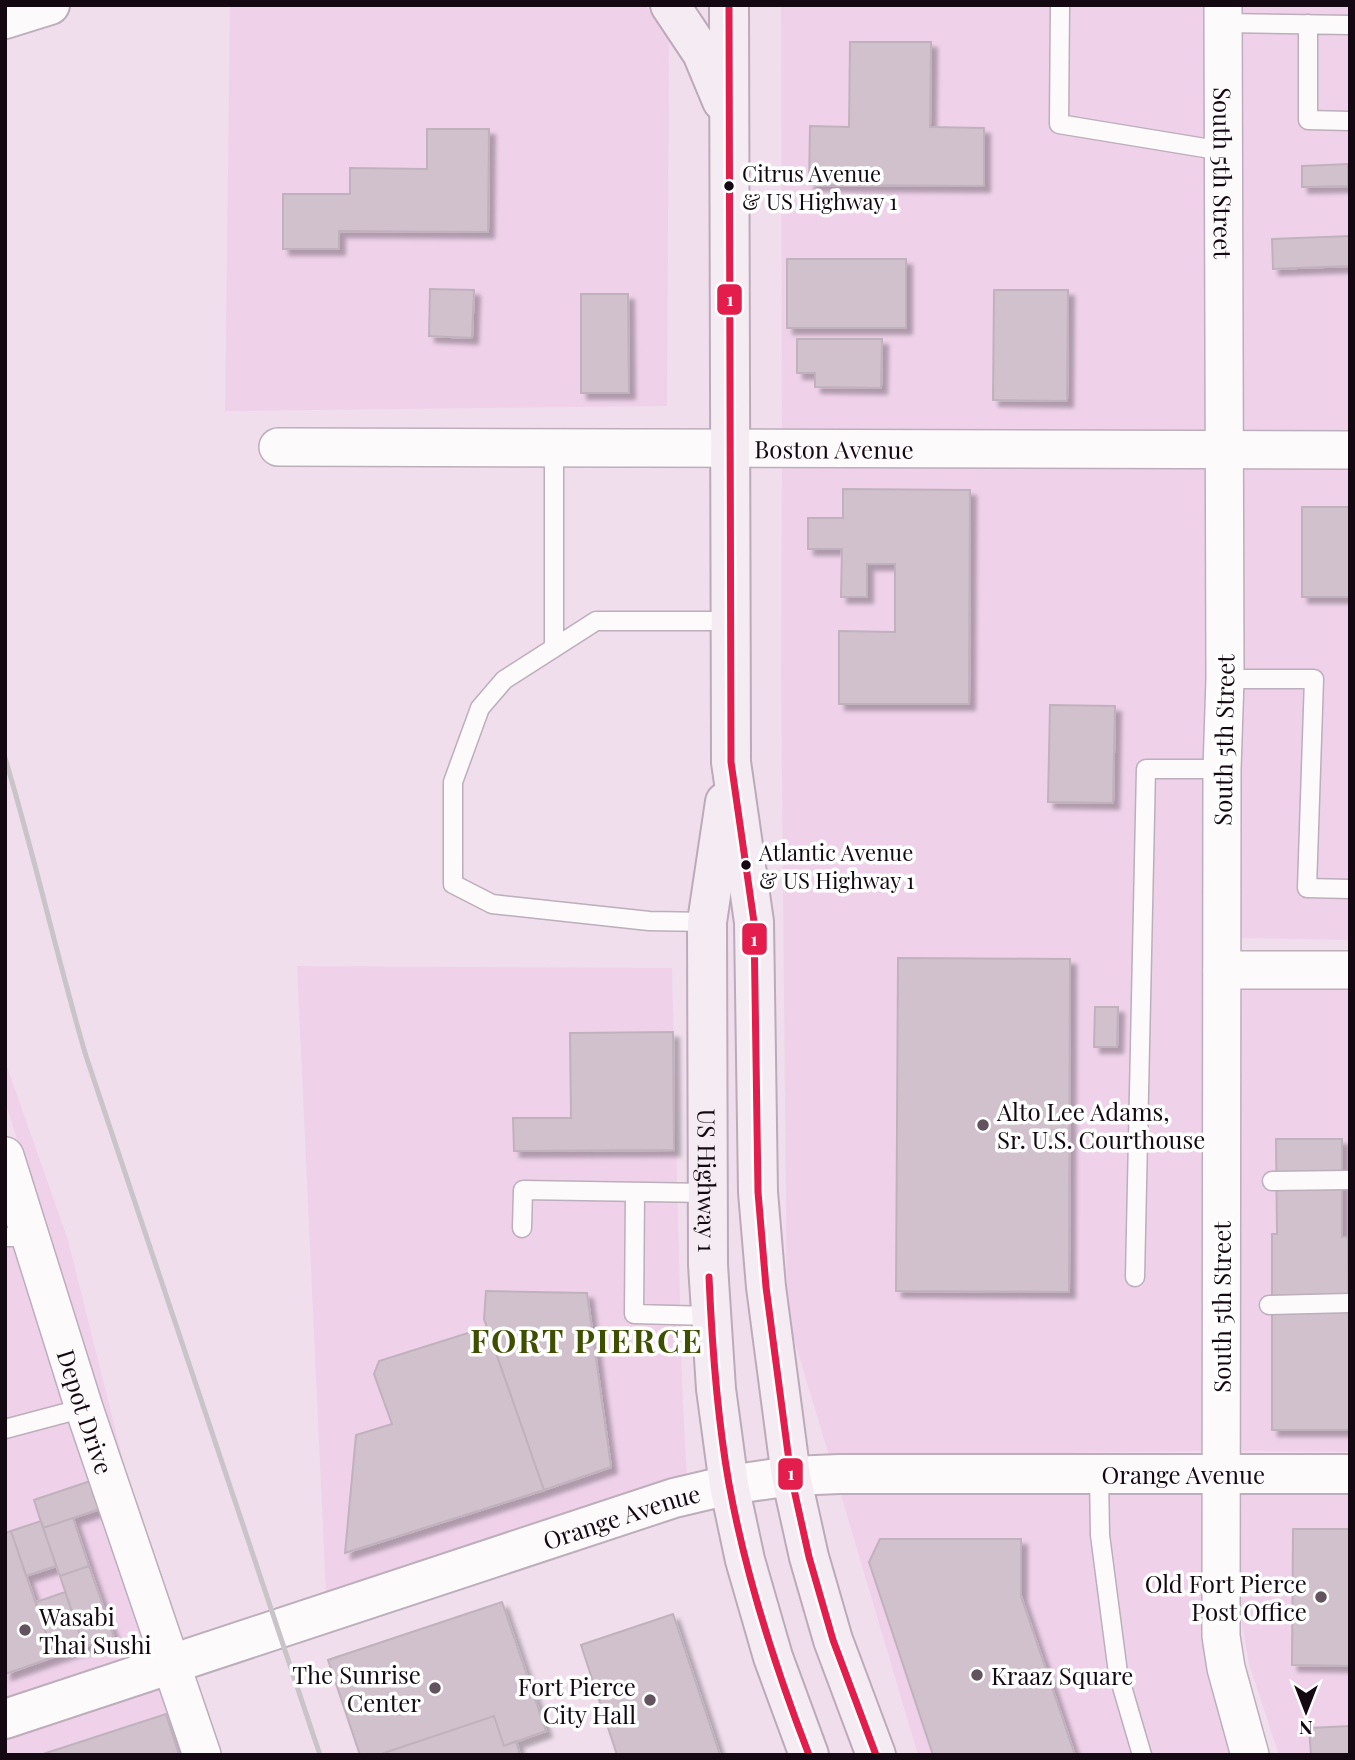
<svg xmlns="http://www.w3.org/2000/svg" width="1355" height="1760" viewBox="0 0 1355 1760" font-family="'Playfair Display',serif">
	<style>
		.built { fill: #efd2ea }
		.building { fill: #d0c1cd; stroke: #c0b2bd; stroke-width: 2; filter: url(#shadow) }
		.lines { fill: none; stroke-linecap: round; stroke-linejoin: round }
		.service-casing { stroke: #bcaeba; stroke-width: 21 }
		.minor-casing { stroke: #bcaeba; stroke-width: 40 }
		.tertiary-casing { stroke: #bcaeba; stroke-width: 42 }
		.secondary-casing { stroke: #bcaeba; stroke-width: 42 }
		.primary-casing { stroke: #bca9b9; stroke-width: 42 }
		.service { stroke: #fdfafc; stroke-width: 18 }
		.minor { stroke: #fdfafc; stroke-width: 37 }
		.tertiary { stroke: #fdfafc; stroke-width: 38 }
		.secondary { stroke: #fdfafc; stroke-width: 38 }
		.primary { stroke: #f5ecf3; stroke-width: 38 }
		.rail { stroke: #c8c4c8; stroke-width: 5 }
		.bus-1-casing { stroke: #fff; stroke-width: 12 }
		.bus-1 { stroke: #e31d4c; stroke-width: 7 }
		.bus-dot { fill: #140912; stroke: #fff; stroke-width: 2.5 }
		.poi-dot { fill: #61545f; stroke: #fff; stroke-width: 2.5 }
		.labels { text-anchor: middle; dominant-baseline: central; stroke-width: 7; stroke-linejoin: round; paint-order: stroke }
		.bus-label { font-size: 22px; fill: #140912; stroke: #fff; text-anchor: start }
		.street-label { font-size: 24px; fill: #140912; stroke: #fff }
		.poi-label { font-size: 24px; fill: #140912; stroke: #fff; text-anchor: start }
		.district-label { font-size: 32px; font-weight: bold; letter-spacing: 2px; fill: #3e5000; stroke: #fff }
		.line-badge { stroke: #fff; stroke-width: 2.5 }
		.badge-label { font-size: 19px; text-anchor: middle; font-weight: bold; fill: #fff }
	</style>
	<defs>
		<filter id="shadow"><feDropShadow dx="6" dy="6" stdDeviation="2" flood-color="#0004"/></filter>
	</defs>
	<rect width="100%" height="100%" fill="#f0deed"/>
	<path class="built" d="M 230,5 L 645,5 L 669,39 L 667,406 L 225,411 Z
		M 781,5 L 1207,5 L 1207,431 L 782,430 Z
		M 1239,5 L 1350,5 L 1350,430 L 1240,431 Z
		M 782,467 L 1207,468 L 1204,1451 L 872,1456 L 830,1459 L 787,1316 L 781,671 Z
		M 1350,467 L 1350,940 L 1237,938 L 1240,468 Z
		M 297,966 L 672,968 L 682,1383 L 687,1481 L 326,1593 Z
		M 1237,975 L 1350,977 L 1350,1452 L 1237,1451 Z
		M 5,1061 L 68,1240 L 134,1504 L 99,1402 L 5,1101 Z
		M 5,1211 L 149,1652 L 5,1700 Z
		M 1204,1488 L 1244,1755 L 918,1755 L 841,1495 Z
		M 1237,1488 L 1350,1489 L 1350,1755 L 1279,1755 L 1249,1664 L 1236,1591 Z
		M 161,1686 L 183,1755 L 5,1755 L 5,1738 Z"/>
	<path class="building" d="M 850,42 L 931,42 L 930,127 L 984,128 L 984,186 L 809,185 L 810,126 L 849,127 Z
		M 427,129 L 489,129 L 488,232 L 339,231 L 339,249 L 283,249 L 283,194 L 350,194 L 350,168 L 427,169 Z
		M 1348,164 L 1348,186 L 1302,187 L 1302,166 Z
		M 1350,236 L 1350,266 L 1273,269 L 1272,239 Z
		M 787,259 L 906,259 L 906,328 L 787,328 Z
		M 430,289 L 474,290 L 472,338 L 429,336 Z
		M 994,290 L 1068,290 L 1067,401 L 993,400 Z
		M 581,294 L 628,294 L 629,393 L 581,393 Z
		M 797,339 L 882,339 L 881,388 L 815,387 L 815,373 L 797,373 Z
		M 843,489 L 970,490 L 969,704 L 839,704 L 839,631 L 895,632 L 895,564 L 867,564 L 867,597 L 841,597 L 842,549 L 808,549 L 808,518 L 843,518 Z
		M 1302,507 L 1350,507 L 1350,597 L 1302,597 Z
		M 1050,705 L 1115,706 L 1113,803 L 1048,802 Z
		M 898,958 L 1070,959 L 1069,1292 L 896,1291 Z
		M 1095,1007 L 1118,1007 L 1117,1047 L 1094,1047 Z
		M 673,1032 L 674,1150 L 514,1151 L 513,1118 L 571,1118 L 570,1033 Z
		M 1276,1139 L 1342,1139 L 1342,1237 L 1348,1237 L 1350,1430 L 1272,1430 L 1272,1234 L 1277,1234 Z
		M 486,1291 L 587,1293 L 611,1467 L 544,1490 L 484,1319 Z
		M 487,1327 L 544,1490 L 345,1553 L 356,1435 L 392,1424 L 374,1374 L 379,1361 Z
		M 105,1476 L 115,1504 L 43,1528 L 34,1500 Z
		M 73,1518 L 89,1566 L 60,1576 L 43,1528 Z
		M 41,1521 L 56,1566 L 26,1576 L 11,1531 Z
		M 1293,1529 L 1350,1529 L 1350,1666 L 1292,1665 Z
		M 11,1531 L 54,1657 L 5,1674 L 5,1533 Z
		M 880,1539 L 1021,1539 L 1021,1596 L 1075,1755 L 933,1755 L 869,1562 Z
		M 89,1566 L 114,1637 L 84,1647 L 60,1576 Z
		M 65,1592 L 84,1647 L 54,1657 L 36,1602 Z
		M 502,1602 L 546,1731 L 504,1746 L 494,1716 L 378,1755 L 360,1755 L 328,1660 Z
		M 673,1614 L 720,1755 L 617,1755 L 581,1645 Z
		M 166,1714 L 179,1755 L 40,1755 Z
		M 494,1716 L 504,1746 L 516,1741 L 520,1755 L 378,1755 Z
		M 1350,1726 L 1350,1755 L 1311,1755 L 1309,1728 Z"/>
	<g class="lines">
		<defs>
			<path id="service" d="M 1060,5 L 1059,124 L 1223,151
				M 1223,23 L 1350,25
				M 1308,24 L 1308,120 L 1350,121
				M 554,447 L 554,648
				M 1225,679 L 1314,679 L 1307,888 L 1350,889
				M 707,922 L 649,921 L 492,904 L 453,884 L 453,782 L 480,708 L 504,680 L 596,621 L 731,621
				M 1272,1181 L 1350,1180
				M 635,1192 L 634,1314 L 711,1316
				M 522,1228 L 523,1190 L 708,1193
				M 5,1237 L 30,1237
				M 1135,1277 L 1146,769 L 1222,769
				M 1269,1305 L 1350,1303
				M 5,1429 L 84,1408
				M 1099,1474 L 1100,1535 L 1118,1673 L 1142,1755"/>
			<g id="minor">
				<path id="s1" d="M 1223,5 L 1225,679 L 1222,769 L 1221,1636 L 1226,1668 L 1250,1755"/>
				<path id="s2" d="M 278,447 L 1350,450"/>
				<path d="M 1222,970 L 1350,970"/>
				<path id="s3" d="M 5,1156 L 84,1408 L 202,1755"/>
			</g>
			<g id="tertiary">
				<path id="s4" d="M 5,1719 L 674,1498 L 729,1485"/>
			</g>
			<g id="secondary">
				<path d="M 5,19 L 50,5"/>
				<path id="s5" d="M 729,1485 L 791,1476 L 840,1474 L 1350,1474"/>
			</g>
			<g id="primary">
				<path d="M 670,5 L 702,53 L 722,101"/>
				<path d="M 729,5 L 731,762 L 754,922 L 758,1192 L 766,1287 L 791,1476 L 809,1557 L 833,1640 L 876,1755"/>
				<path id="s6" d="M 725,802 L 707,922 L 708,1265 L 716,1389 L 729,1485 L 745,1560 L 773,1657 L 809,1755"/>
			</g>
		</defs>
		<use href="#service" class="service-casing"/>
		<use href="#minor" class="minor-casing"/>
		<use href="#tertiary" class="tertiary-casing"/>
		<use href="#secondary" class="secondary-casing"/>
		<use href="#primary" class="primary-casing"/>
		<use href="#service" class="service"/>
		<use href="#minor" class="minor"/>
		<use href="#tertiary" class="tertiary"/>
		<use href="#secondary" class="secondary"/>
		<use href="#primary" class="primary"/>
		<path class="rail" d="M 5,758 C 35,857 57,958 86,1056 L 320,1755"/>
		<defs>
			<path id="bus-1" d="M 729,5 L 731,762 L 754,922 L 758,1192 L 766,1287 L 791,1476 L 809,1557 L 833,1640 L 876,1755
				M 709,1277 C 712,1346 717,1416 729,1484 C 746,1577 775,1667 809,1755"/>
		</defs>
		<use href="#bus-1" class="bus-1-casing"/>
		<use href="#bus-1" class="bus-1"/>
	</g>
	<g class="bus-dot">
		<circle cx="729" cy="186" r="6"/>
		<circle cx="746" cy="865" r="6"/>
	</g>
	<g class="poi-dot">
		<circle cx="983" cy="1125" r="7"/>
		<circle cx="1321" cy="1597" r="7"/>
		<circle cx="25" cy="1630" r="7"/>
		<circle cx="977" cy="1675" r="7"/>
		<circle cx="435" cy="1688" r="7"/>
		<circle cx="650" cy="1700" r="7"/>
	</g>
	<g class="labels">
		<g class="bus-label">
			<text x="742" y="173">Citrus Avenue<tspan x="742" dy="28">&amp; US Highway 1</tspan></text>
			<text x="759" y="852">Atlantic Avenue<tspan x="759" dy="28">&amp; US Highway 1</tspan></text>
		</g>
		<g class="street-label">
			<text stroke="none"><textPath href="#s1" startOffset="168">South 5th Street</textPath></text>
			<text stroke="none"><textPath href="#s2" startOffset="556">Boston Avenue</textPath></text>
			<text transform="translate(1223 740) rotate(-89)">South 5th Street</text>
			<text stroke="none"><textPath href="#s6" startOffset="380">US Highway 1</textPath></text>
			<text transform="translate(1221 1307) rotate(-90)">South 5th Street</text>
			<text stroke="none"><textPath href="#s3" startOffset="268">Depot Drive</textPath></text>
			<text stroke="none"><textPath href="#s5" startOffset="455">Orange Avenue</textPath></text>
			<text stroke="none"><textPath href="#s4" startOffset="649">Orange Avenue</textPath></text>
		</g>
		<g class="poi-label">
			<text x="997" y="1111">Alto Lee Adams,<tspan x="997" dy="28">Sr. U.S. Courthouse</tspan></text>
			<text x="1307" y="1583" text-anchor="end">Old Fort Pierce<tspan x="1307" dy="28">Post Office</tspan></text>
			<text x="39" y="1616">Wasabi<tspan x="39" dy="28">Thai Sushi</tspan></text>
			<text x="421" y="1674" text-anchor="end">The Sunrise<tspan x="421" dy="28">Center</tspan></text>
			<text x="991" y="1675">Kraaz Square</text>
			<text x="636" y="1686" text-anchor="end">Fort Pierce<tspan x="636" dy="28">City Hall</tspan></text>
		</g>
		<g class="district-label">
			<text x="587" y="1339">FORT PIERCE</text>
		</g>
	</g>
	<g class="line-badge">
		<rect x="716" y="283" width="27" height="33" rx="7" fill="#e31d4c"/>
		<rect x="741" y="922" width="27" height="34" rx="7" fill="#e31d4c"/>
		<rect x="777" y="1457" width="27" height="34" rx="7" fill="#e31d4c"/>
	</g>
	<g class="badge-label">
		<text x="730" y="306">1</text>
		<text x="754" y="946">1</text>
		<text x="791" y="1480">1</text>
	</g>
	<rect width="1355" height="1760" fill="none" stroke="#140912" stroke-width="14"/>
	<g transform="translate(1306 1711) rotate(180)" stroke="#ffffff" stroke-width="5" paint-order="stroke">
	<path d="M0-5L12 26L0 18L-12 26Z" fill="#140912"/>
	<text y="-10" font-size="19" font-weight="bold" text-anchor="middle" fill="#140912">N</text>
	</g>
</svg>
